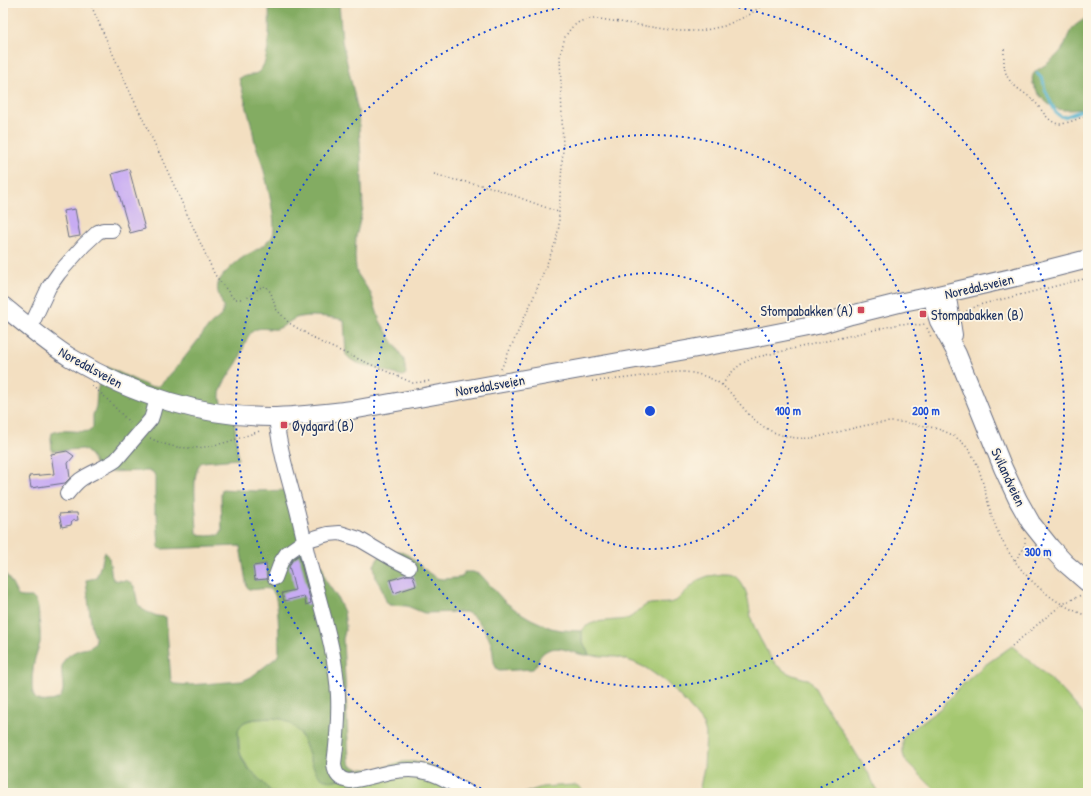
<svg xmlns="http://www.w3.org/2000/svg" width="1091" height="796" viewBox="0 0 1091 796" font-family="'Patrick Hand',sans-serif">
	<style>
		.green { fill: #a4c770; stroke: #607b67 }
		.forest { fill: #83ac62; stroke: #4f6e60 }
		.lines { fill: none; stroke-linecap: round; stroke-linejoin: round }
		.stream { stroke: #50b1cf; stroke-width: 3 }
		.building { fill: #c8acf3 }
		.minor-casing { stroke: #676d81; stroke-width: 16 }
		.major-casing { stroke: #676d81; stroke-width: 20 }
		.path { stroke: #676d81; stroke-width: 1.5; stroke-dasharray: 1 3; stroke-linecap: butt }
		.minor { stroke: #fff; stroke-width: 14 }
		.major { stroke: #fff; stroke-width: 18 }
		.ring { fill: none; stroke: #1d4ed8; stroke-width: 2; stroke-dasharray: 2 4 }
		.poi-dot { fill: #d1495b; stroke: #fcf5e5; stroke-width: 1.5 }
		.labels { text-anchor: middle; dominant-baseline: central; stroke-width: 3.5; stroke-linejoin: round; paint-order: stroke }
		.street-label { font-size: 14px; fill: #1b2f5e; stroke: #fcf5e5 }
		.poi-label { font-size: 14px; fill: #1b2f5e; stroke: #fcf5e5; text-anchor: start }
		.centre { fill: #1d4ed8; stroke: #fcf5e5; stroke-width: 2 }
		.ring-label { font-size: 12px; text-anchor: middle; font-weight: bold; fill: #1d4ed8; stroke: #fcf5e5; stroke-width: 3.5; stroke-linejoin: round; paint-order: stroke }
	</style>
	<rect width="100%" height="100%" fill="#fcf5e5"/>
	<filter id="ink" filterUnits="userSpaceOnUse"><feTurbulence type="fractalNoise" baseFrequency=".025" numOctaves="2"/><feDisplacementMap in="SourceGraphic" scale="8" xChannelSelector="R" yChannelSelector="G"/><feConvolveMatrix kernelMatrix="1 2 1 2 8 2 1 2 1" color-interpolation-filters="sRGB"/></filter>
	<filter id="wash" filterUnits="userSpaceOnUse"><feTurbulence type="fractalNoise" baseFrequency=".012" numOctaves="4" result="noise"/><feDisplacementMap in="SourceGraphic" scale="16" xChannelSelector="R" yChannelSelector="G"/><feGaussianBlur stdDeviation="0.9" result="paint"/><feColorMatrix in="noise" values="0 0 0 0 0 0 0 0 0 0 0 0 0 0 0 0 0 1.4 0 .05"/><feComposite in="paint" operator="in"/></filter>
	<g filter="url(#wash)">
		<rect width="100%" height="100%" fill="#f3dfc1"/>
		<path class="green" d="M 722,574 C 725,574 729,574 732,575 C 735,576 737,578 739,580 C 750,593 748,606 752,621 C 755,629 759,637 763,644 C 774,666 783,674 807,679 L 808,679 L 811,681 L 820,697 L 841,729 L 870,776 L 878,793 L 699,793 L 704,767 L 706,734 L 703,724 L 688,705 L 666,682 L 646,668 L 633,662 L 617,657 L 589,655 L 582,640 L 582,631 L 585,627 L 594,622 L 627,619 C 634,616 639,609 646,605 C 655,602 667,605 676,601 L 698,580 L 708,576 Z
			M 1012,646 C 1029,660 1045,674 1061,689 C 1070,699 1079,709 1088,719 L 1088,793 L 938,793 L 906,761 L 904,757 L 903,753 L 903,739 L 908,732 L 933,714 L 941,708 L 959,688 L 970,678 L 985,665 Z
			M 273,718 C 276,719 280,719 283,719 C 300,724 307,749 312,764 L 352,774 C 360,765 368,771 378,769 C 386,768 394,763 402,762 C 430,758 453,778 475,793 L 272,793 C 263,780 247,771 241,755 C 239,751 239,745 239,740 C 238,736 237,731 239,728 C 243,717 264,719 273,718 Z
			M 574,785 L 579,786 L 586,793 L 524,793 L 542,787 Z"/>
		<path class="forest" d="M 269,3 L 339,3 L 342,41 L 358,111 L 361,157 L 363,208 L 356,237 L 355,257 L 356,268 L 357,273 L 371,294 L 380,321 L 404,360 L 406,374 L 403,376 C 396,375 391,373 385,371 C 372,366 355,366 346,355 L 344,320 C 333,317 307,314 296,318 C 289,321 284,327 277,329 C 270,330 259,326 253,331 C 244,338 243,354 237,363 C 231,372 225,380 221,389 C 220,392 220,395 220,398 C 221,407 232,409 234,417 L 238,459 L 202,462 C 200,464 198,466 197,470 C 192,484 197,516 197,533 C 204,538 212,535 220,535 L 222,531 L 221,494 L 222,489 L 255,491 L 290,490 L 317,560 L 323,568 L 326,581 L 337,597 L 344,612 L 346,627 L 343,639 L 349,761 L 351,765 L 359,769 C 356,770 354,772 352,774 C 345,779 330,783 323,779 C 313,774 309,753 305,744 C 302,735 295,726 286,721 C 278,716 265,719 256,719 C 246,720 238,723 238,735 C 238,740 238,747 240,753 C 244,770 263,780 272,793 L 3,793 L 3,570 L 12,584 L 18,596 L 23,597 L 32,597 C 34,599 37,602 37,604 C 39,608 41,639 40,643 C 39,647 37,651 36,655 C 33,663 29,693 36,699 C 39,701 44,702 48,701 C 74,700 57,677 63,663 C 65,657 73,652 79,650 C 84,648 92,649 95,643 C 97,638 93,633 92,628 C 89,612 88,596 86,580 L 96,578 L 99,570 L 105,552 L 109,558 L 112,577 L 114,580 L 128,581 L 131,583 L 134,586 L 138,604 L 145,611 L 157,616 L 166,617 L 171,681 L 174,684 L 189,685 L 242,681 L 251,677 L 277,657 L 279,653 C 279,641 279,602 274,593 C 273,592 270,590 269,589 C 261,587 254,592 247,588 L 240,546 L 161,549 L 159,548 L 157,513 L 155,512 L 155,476 L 153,472 L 149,471 L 102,472 L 97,471 C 95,461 92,454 83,449 L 52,451 L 51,438 L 52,433 C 63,428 78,433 90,431 L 93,427 L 93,415 L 96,406 L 97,392 L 100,378 L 107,367 L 150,387 L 159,386 C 178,368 193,346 209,326 C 213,321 223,317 223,310 C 225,304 215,294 218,284 C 218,281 222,277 224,274 C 230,268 237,261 245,256 C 254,251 265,246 272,237 C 279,228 265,175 262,163 C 260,156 257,150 255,143 C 253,134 252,125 249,116 C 246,103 242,91 239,78 C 244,76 252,75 257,73 C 272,64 269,19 269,3 Z
			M 1088,16 L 1088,108 C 1078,109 1065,112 1055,108 C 1045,104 1025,82 1035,72 C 1037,70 1040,68 1042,67 C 1048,63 1054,59 1059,53 C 1065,47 1066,39 1070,32 C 1074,24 1082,22 1088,16 Z
			M 399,551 L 408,555 L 429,573 L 437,578 L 442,579 L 457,578 L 462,577 L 464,574 L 464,572 L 473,572 L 481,575 L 504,601 L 516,610 L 531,619 L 551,628 L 562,630 L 582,631 L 582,640 L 589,655 C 573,656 559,641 543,653 C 538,657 538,665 533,669 L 499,671 C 492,665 494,655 492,647 C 489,635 477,615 465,612 L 424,613 L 407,606 L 389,605 L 386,601 L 381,587 L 376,579 L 374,565 L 379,557 L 386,552 Z"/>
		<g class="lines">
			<path class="stream" d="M 1037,73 L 1043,80 L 1045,89 L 1052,105 L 1056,113 L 1060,116 L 1064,117 L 1088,108"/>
		</g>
		<g id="blocks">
			<path class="building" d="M 129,169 L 145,229 L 130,233 L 118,191 L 117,191 L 112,174 Z
				M 75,209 L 80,236 L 68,238 L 63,211 Z
				M 67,451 L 74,456 L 68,463 L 70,478 L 65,483 L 31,488 L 29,476 L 54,474 L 51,454 Z
				M 72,513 L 77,513 L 78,520 L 72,521 L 71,525 L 62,527 L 59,514 Z
				M 299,555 L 311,603 L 306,605 L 304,596 L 284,601 L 282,593 L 295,590 L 289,566 L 293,559 Z
				M 266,564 L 267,574 L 267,579 L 255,580 L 253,566 Z
				M 407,575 L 413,575 L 416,586 L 394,593 L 390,580 Z"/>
		</g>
	</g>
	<g filter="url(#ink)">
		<use href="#blocks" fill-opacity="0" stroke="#676d81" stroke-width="1"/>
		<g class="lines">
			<defs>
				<path id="minor" d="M 30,328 L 49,287 L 59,273 L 84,245 L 98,232 L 103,230 L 112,230
					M 276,417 C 279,446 287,474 295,502 C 302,527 306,552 313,576 C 323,615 336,654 338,695 C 339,718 337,741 334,764 C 335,775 340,780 350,781 C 364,779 377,775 390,772 C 424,765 440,776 469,793
					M 67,494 C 71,489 75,484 80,480 C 91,472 105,468 116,460 L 151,419 L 153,413 L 157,398
					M 275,578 L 281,562 L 287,553 L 304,541 L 328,534 L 340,533 L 359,539 L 393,559 L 409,567"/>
				<path id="major" d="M 938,295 L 935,308 L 939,321 L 957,354 L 1003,468 L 1018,500 L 1031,523 L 1051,548 L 1065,563 L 1088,583
					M 938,295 L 948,304 L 953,335
					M 3,306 C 25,324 47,343 71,358 C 132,395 204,418 276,417 C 302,416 327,413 352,410 L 747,339 L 822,324 L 851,315 L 903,302 L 938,295 L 1029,274 L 1088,259"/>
			</defs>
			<use href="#minor" class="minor-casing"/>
			<use href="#major" class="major-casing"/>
			<path class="path" d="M 90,3 L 129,90 L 162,159 L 215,275 L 234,299 L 246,299 L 259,288 L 266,286 L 271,293 L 276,309 L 289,323 L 322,343 L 413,383 L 430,381
				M 1004,49 C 1004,58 1003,67 1007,76 C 1013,88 1025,92 1034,101 C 1042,109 1047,122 1059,124 C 1064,125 1082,117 1088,115
				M 434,174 L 451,179 L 491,187 L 558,212
				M 963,313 L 979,305 L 1088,278
				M 927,328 L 931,337
				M 501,369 L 532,301 L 556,241 L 559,226 L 559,212 L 563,149 L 560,55 L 565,37 L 571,28 L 579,22 L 587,19 L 600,19 L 678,31 L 701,31 L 724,26 L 749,15 L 765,3
				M 592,381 C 611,380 630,378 649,375 C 667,373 686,369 704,376 C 725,383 731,394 745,410 C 763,431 784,440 812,438 C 840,433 867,422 896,422 C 904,422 912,424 920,425 C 951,430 970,441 980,473 C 985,489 988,506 994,522 C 1009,564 1045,602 1088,616
				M 722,385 C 732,371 737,365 753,358 L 900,324 C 909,323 917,326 925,324
				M 92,386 L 103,395 L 131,424
				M 150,438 C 189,458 222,444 260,431
				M 1015,560 C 1021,553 1026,547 1025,537
				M 1012,646 L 1050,614 L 1063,604 L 1081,595"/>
			<use href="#minor" class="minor"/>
			<use href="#major" class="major"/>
		</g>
	</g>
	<g class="ring">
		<circle cx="650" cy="411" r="138"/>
		<circle cx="650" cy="411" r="276"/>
		<path d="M492 793A413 413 0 0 1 585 3M715 3A413 413 0 0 1 808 793"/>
	</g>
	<g class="poi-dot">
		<rect x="857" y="306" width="8" height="8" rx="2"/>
		<rect x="919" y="310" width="8" height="8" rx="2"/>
		<rect x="280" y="421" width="8" height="8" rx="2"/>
	</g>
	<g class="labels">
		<g class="street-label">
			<text transform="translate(979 286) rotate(-13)">Noredalsveien</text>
			<text transform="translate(91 367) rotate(29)">Noredalsveien</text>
			<text transform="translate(490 385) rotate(-10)">Noredalsveien</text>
			<text transform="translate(1009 477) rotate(65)">Svilandveien</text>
		</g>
		<g class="poi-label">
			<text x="853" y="310" text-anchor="end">Stompabakken (A)</text>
			<text x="931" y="314">Stompabakken (B)</text>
			<text x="292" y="425">Øydgard (B)</text>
		</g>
	</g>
	<circle cx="650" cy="411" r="6" class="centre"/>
	<g class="ring-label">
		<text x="788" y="415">100 m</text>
		<text x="926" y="415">200 m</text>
		<text x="1038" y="556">300 m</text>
	</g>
	<rect width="1091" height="796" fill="none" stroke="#fcf5e5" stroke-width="16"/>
</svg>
